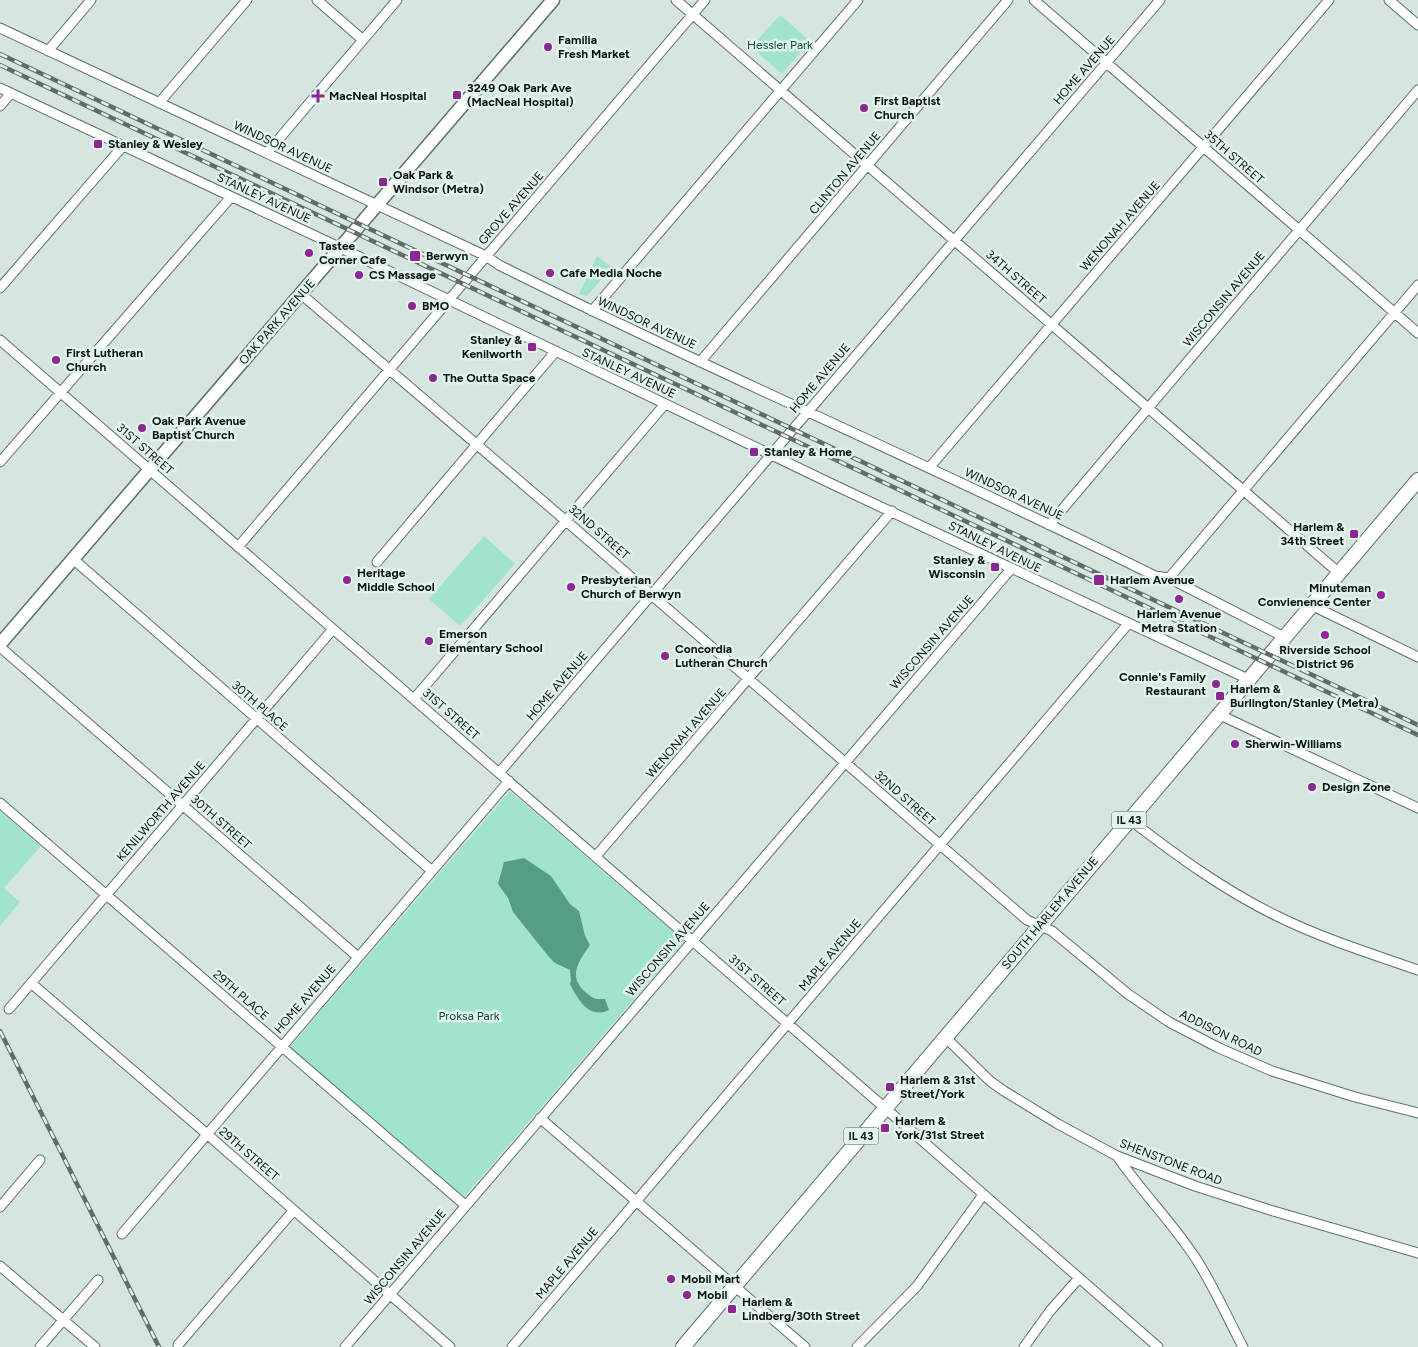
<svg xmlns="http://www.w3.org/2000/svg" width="1418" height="1347" viewBox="0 0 1418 1347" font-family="Figtree,sans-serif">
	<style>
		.green { fill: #a1e4cc }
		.water { fill: #569d85 }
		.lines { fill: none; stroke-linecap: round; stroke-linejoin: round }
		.street-casing { stroke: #5f6f68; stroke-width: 11 }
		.secondary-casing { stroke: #5f6f68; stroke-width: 15 }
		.primary-casing { stroke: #5f6f68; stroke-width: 16 }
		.street { stroke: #fff; stroke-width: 9 }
		.secondary { stroke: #fff; stroke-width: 12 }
		.primary { stroke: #fff; stroke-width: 14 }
		.rail-casing { stroke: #616c68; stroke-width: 4.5 }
		.rail { stroke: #e1f3ec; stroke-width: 2.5; stroke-dasharray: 8; stroke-linecap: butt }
		.poi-dot { fill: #8b278e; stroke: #e1f3ec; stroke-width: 2 }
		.labels { text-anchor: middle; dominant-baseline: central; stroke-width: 5; stroke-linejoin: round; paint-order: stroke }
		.shield { fill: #e1f3ec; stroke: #4c5652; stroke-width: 1 }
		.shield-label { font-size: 11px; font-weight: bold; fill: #0c1210 }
		.poi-label { font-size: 12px; font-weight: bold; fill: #0c1210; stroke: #e1f3ec; text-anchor: start }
		.park-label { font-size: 12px; fill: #0d4b3a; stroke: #e1f3ec }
		.street-label { font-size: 12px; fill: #0c1210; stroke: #e1f3ec }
	</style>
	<rect width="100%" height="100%" fill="#d4e6df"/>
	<path class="green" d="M 780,15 L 810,41 L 782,74 L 751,47 Z
		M 597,256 L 612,267 L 587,296 L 579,294 Z
		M 484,536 L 515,564 L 460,626 L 429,599 Z
		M 510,791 L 684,941 L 464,1197 L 290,1047 Z
		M 0,811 L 41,846 L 4,888 L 20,902 L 0,926 Z"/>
	<path class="water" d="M 524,858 L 551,876 L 570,904 L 579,911 L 585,936 L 590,945 C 579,961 568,975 584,991 C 588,994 593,999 598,999 C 600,999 603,999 605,999 L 609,1010 C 589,1020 577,998 570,984 L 571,981 L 570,970 L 555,963 L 549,957 L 513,912 L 508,898 L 498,884 L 504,862 Z"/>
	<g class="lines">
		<defs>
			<path id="street" d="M 317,0 L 363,40
				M 676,0 L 1339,573
				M 1034,0 L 1418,333
				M 1389,0 L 1418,25
				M 0,28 L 486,256 L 499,265 C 715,373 938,468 1155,576 L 1169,578 L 1284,637
				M 48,51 L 91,0
				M 0,88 L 341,248 L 832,484 L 1248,679
				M 159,103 L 247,0
				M 0,106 L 11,93
				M 267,153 L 397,0
				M 0,288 L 123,146
				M 301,294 L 565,520 L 1027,920 L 1052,931 L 1128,994 L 1169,1022 L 1219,1048 L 1272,1071 L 1355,1097 L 1418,1113
				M 592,311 L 858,0
				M 0,340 L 885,1108 L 1158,1347
				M 700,362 L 1008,0
				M 0,462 L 231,197
				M 929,468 L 1329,0
				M 1049,525 L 1418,90
				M 238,547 L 705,0
				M 73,559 L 432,871
				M 377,562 L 556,351
				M 1169,578 L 1418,285
				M 1311,605 L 1418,657
				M 0,647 L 358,957
				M 414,699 L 665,404
				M 1218,714 L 1418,808
				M 499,773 L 1160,0
				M 0,803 L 465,1205
				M 1129,819 C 1177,856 1225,891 1279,917 C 1324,939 1372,954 1418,970
				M 596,856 L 892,511
				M 31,983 L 207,1134 L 450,1347
				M 9,1009 L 333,629
				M 945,1037 L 990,1081 L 1004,1091 L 1058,1124 L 1117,1156 L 1195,1186 L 1270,1210 L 1418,1253
				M 540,1118 L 805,1347
				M 1117,1156 C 1142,1193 1175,1225 1198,1262 C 1215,1289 1228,1319 1243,1347
				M 0,1207 L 40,1160
				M 122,1234 L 509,781
				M 0,1266 L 95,1347
				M 178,1345 L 294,1210
				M 40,1347 L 98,1280
				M 345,1347 L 1011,569
				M 512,1347 L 1128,624
				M 857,1347 L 917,1286 L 983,1195
				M 1024,1347 L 1050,1311 L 1079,1278"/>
			<path id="secondary" d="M 0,644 L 553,0"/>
			<path id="primary" d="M 683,1347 L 1418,480"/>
		</defs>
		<use href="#street" class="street-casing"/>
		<use href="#secondary" class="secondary-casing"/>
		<use href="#primary" class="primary-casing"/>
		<use href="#street" class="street"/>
		<use href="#secondary" class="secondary"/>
		<use href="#primary" class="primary"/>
		<defs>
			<path id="rail" d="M 0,54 L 1418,725
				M 0,65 L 1418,735
				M 0,1031 L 159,1347"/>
		</defs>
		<use href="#rail" class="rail-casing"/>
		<use href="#rail" class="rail"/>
	</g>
	<g class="poi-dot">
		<circle cx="548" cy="47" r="5"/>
		<rect x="452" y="90" width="10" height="10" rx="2.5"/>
		<path d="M315.5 88.5h5v5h5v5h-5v5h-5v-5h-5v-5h5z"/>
		<circle cx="864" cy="108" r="5"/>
		<rect x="93" y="139" width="10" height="10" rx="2.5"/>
		<rect x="378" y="177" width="10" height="10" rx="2.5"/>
		<circle cx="309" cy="253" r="5"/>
		<rect x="409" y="250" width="12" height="12" rx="2.5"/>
		<circle cx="550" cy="273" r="5"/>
		<circle cx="359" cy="275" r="5"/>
		<circle cx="412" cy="306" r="5"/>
		<rect x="527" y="342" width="10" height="10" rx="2.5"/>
		<circle cx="56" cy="360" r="5"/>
		<circle cx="433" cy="378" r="5"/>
		<circle cx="142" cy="428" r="5"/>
		<rect x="749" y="447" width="10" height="10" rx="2.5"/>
		<rect x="1349" y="529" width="10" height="10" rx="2.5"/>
		<rect x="990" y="562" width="10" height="10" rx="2.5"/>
		<circle cx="347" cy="580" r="5"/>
		<rect x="1093" y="574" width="12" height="12" rx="2.5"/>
		<circle cx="571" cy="587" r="5"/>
		<circle cx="1381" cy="595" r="5"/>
		<circle cx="1179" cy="599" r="5"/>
		<circle cx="1325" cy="635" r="5"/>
		<circle cx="429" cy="641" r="5"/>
		<circle cx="665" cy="656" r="5"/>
		<circle cx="1216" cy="684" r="5"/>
		<rect x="1215" y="691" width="10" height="10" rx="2.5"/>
		<circle cx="1235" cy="744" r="5"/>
		<circle cx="1312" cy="787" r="5"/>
		<rect x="885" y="1082" width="10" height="10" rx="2.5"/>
		<rect x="880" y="1123" width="10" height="10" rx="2.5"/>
		<circle cx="671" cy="1279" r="5"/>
		<circle cx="687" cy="1295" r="5"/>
		<rect x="727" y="1304" width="10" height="10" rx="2.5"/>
	</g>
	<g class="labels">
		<g class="shield">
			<rect x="1111.5" y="811.5" width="35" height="17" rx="4"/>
			<rect x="843.5" y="1127.5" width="35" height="17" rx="4"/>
		</g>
		<g class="shield-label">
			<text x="1129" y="820">IL 43</text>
			<text x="861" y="1136">IL 43</text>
		</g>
		<g class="poi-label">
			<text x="558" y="40">Familia<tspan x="558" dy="14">Fresh Market</tspan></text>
			<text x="467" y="88">3249 Oak Park Ave<tspan x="467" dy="14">(MacNeal Hospital)</tspan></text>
			<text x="329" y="96">MacNeal Hospital</text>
			<text x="874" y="101">First Baptist<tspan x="874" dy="14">Church</tspan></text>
			<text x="108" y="144">Stanley &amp; Wesley</text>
			<text x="393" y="175">Oak Park &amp;<tspan x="393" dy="14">Windsor (Metra)</tspan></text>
			<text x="319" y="246">Tastee<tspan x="319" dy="14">Corner Cafe</tspan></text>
			<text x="426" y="256">Berwyn</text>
			<text x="560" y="273">Cafe Media Noche</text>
			<text x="369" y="275">CS Massage</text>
			<text x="422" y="306">BMO</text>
			<text x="522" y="340" text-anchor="end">Stanley &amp;<tspan x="522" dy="14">Kenilworth</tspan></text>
			<text x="66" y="353">First Lutheran<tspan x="66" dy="14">Church</tspan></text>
			<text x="443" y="378">The Outta Space</text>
			<text x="152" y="421">Oak Park Avenue<tspan x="152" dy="14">Baptist Church</tspan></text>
			<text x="764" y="452">Stanley &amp; Home</text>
			<text x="1344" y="527" text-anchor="end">Harlem &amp;<tspan x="1344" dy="14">34th Street</tspan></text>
			<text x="985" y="560" text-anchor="end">Stanley &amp;<tspan x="985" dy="14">Wisconsin</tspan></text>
			<text x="357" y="573">Heritage<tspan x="357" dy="14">Middle School</tspan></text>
			<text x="581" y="580">Presbyterian<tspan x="581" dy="14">Church of Berwyn</tspan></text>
			<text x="1110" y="580">Harlem Avenue</text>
			<text x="1371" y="588" text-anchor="end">Minuteman<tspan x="1371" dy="14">Convienence Center</tspan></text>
			<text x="1179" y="614" text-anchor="middle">Harlem Avenue<tspan x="1179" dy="14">Metra Station</tspan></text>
			<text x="439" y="634">Emerson<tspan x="439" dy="14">Elementary School</tspan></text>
			<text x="675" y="649">Concordia<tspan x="675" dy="14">Lutheran Church</tspan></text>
			<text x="1325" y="650" text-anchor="middle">Riverside School<tspan x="1325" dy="14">District 96</tspan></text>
			<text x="1206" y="677" text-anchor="end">Connie's Family<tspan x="1206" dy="14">Restaurant</tspan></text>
			<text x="1230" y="689">Harlem &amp;<tspan x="1230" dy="14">Burlington/Stanley (Metra)</tspan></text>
			<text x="1245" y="744">Sherwin-Williams</text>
			<text x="1322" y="787">Design Zone</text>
			<text x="900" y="1080">Harlem &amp; 31st<tspan x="900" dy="14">Street/York</tspan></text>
			<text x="895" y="1121">Harlem &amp;<tspan x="895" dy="14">York/31st Street</tspan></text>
			<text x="681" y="1279">Mobil Mart</text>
			<text x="697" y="1295">Mobil</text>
			<text x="742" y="1302">Harlem &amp;<tspan x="742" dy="14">Lindberg/30th Street</tspan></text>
		</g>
		<g class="park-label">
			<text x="780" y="45">Hessler Park</text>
			<text x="469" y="1016">Proksa Park</text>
		</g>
		<g class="street-label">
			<text transform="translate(1084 70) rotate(-49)">HOME AVENUE</text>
			<text transform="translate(283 147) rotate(25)">WINDSOR AVENUE</text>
			<text transform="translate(1234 157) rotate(41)">35TH STREET</text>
			<text transform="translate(845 173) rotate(-50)">CLINTON AVENUE</text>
			<text transform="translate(264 198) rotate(25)">STANLEY AVENUE</text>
			<text transform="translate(511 208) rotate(-49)">GROVE AVENUE</text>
			<text transform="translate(1120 226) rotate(-49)">WENONAH AVENUE</text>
			<text transform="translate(1016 277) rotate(41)">34TH STREET</text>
			<text transform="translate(1224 299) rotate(-50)">WISCONSIN AVENUE</text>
			<text transform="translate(277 322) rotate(-49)">OAK PARK AVENUE</text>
			<text transform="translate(647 323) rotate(25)">WINDSOR AVENUE</text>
			<text transform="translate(629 373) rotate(25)">STANLEY AVENUE</text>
			<text transform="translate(820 378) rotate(-50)">HOME AVENUE</text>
			<text transform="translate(145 449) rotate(41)">31ST STREET</text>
			<text transform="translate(1014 494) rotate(25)">WINDSOR AVENUE</text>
			<text transform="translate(599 532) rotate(41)">32ND STREET</text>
			<text transform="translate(995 547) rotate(26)">STANLEY AVENUE</text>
			<text transform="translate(932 642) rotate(-49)">WISCONSIN AVENUE</text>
			<text transform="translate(557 686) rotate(-49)">HOME AVENUE</text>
			<text transform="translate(260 706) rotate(41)">30TH PLACE</text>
			<text transform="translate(451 714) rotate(41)">31ST STREET</text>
			<text transform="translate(686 733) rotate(-49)">WENONAH AVENUE</text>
			<text transform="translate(905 798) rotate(41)">32ND STREET</text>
			<text transform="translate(161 811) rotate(-49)">KENILWORTH AVENUE</text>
			<text transform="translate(221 822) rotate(41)">30TH STREET</text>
			<text transform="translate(1050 913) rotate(-50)">SOUTH HARLEM AVENUE</text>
			<text transform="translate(668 949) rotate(-49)">WISCONSIN AVENUE</text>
			<text transform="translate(830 955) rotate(-50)">MAPLE AVENUE</text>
			<text transform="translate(757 980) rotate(41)">31ST STREET</text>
			<text transform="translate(241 995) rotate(41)">29TH PLACE</text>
			<text transform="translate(305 999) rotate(-49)">HOME AVENUE</text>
			<text transform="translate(1221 1033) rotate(26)">ADDISON ROAD</text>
			<text transform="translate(249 1154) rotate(41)">29TH STREET</text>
			<text transform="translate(1171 1162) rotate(21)">SHENSTONE ROAD</text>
			<text transform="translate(405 1257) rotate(-50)">WISCONSIN AVENUE</text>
			<text transform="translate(567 1263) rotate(-50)">MAPLE AVENUE</text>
		</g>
	</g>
</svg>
